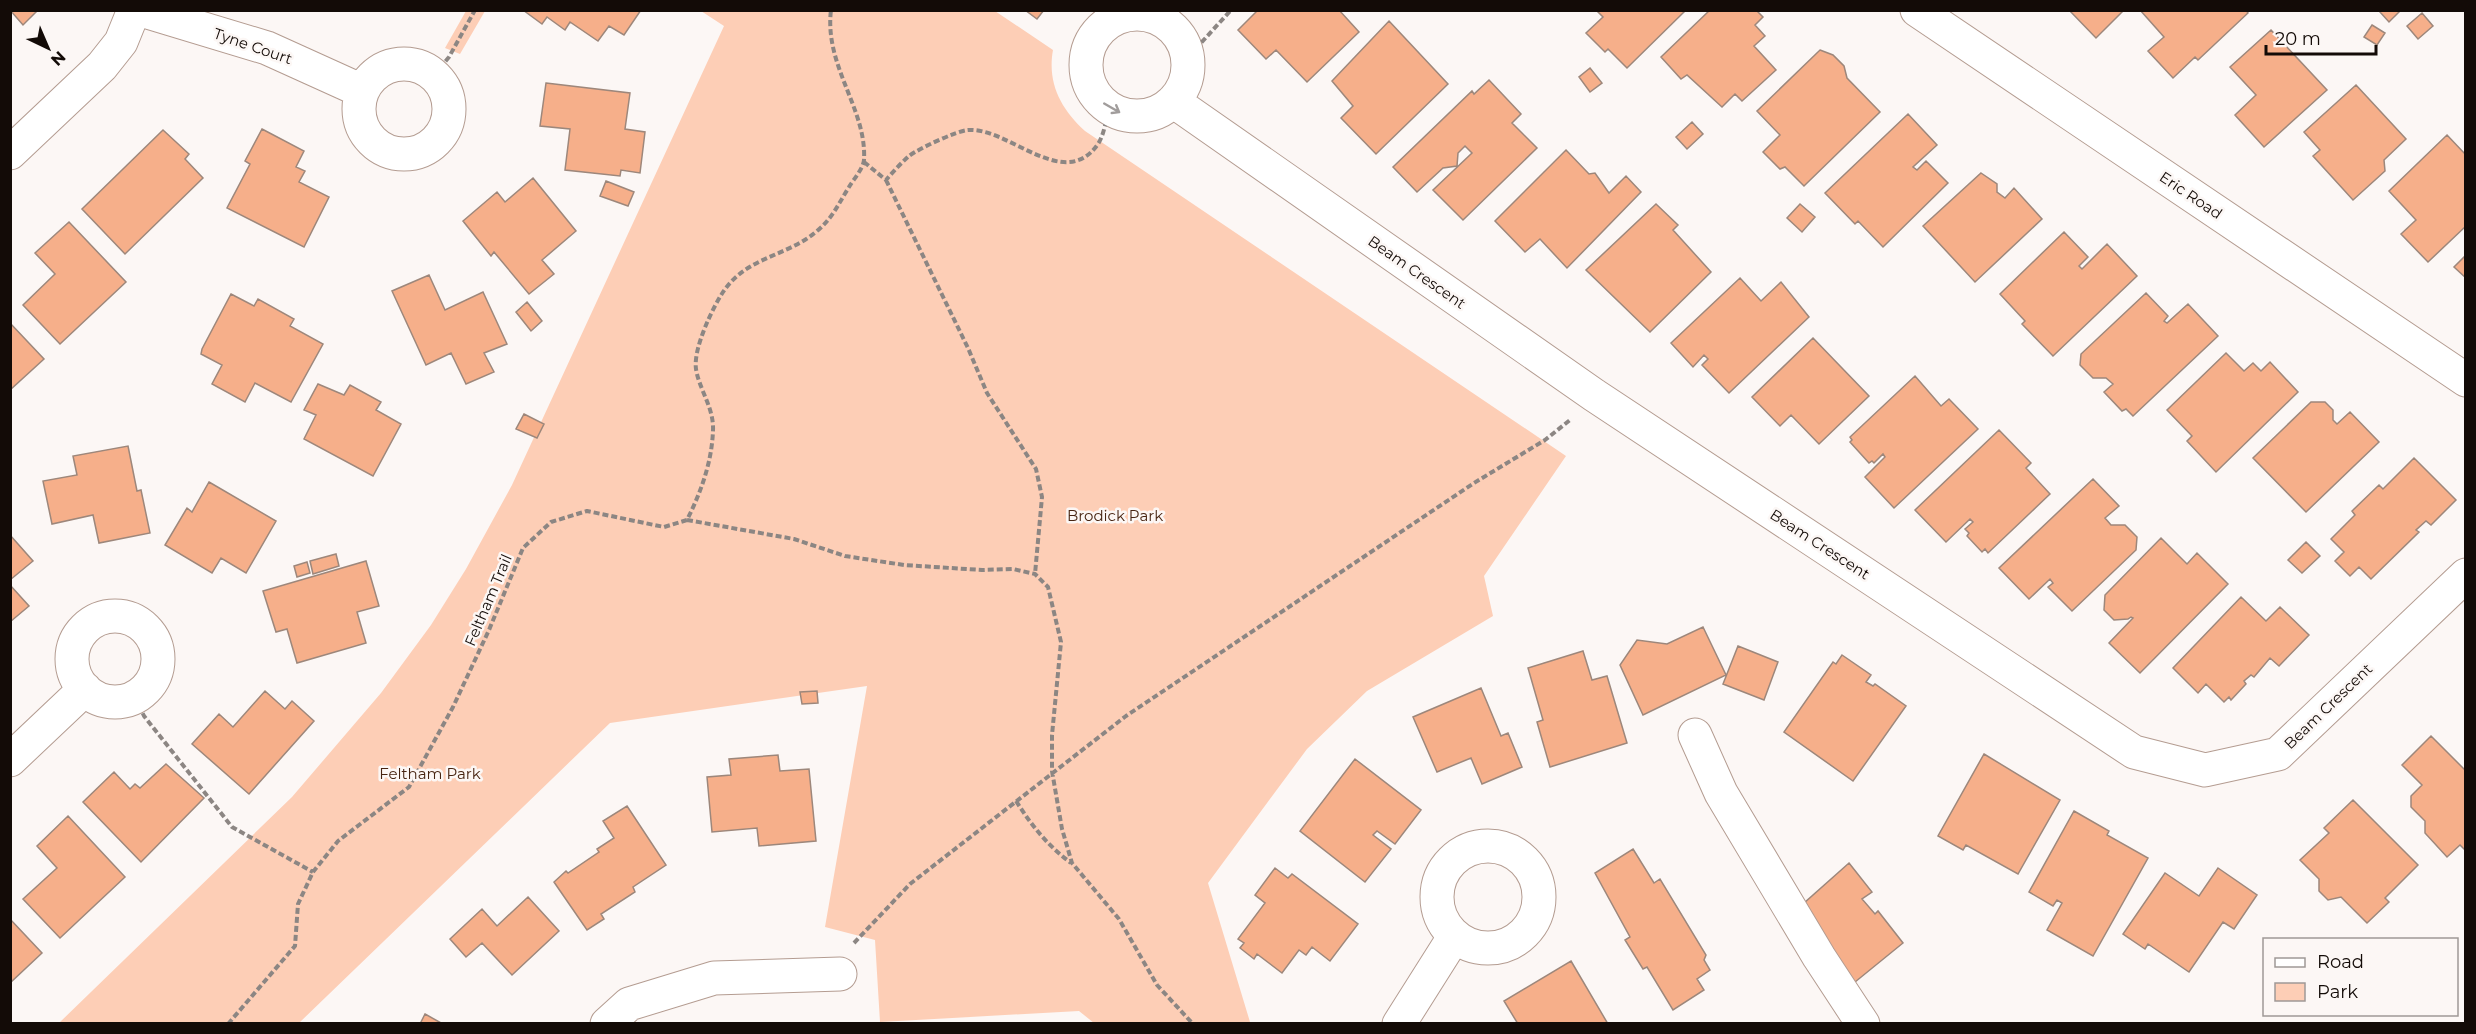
<svg xmlns="http://www.w3.org/2000/svg" width="2476" height="1034" viewBox="0 0 2476 1034" font-family="Montserrat,sans-serif">
	<style>
		.green { fill: #fdceb6 }
		.building { fill: #f6af8a; stroke: #9d877b; stroke-width: 1.5 }
		.lines { fill: none; stroke-linecap: round; stroke-linejoin: round }
		.minor-casing { stroke: #b49c91; stroke-width: 35 }
		.path { stroke: #8c8683; stroke-width: 4; stroke-dasharray: 6 3; stroke-linecap: butt }
		.minor { stroke: #fff; stroke-width: 33 }
		.oneway { stroke: #a19d9c }
		.labels { text-anchor: middle; dominant-baseline: central; stroke-width: 5; stroke-linejoin: round; paint-order: stroke }
		.street-label { font-size: 15px; fill: #130b07; stroke: #fcf7f5 }
		.park-label { font-size: 15px; fill: #472411; stroke: #fcf7f5 }
	</style>
	<rect width="100%" height="100%" fill="#fcf7f5"/>
	<path class="green" d="M 466,11 L 485,11 L 460,54 L 445,48 Z
		M 701,11 L 995,11 L 1053,50 C 1047,83 1061,109 1085,131 L 1566,456 L 1484,576 L 1493,616 L 1367,691 L 1307,749 L 1208,883 L 1250,1022 L 1094,1023 L 1079,1011 L 880,1022 L 875,940 L 825,927 L 867,686 L 610,723 L 299,1023 L 58,1024 L 292,797 L 381,693 L 431,625 L 466,569 L 512,485 L 724,26 Z"/>
	<path class="building" d="M 10,10 L 38,10 L 23,25 Z
		M 523,10 L 641,10 L 624,35 L 609,26 L 598,41 L 570,22 L 565,30 L 547,17 L 542,24 Z
		M 1025,10 L 1044,10 L 1037,19 Z
		M 1258,10 L 1339,10 L 1359,32 L 1307,82 L 1276,50 L 1266,59 L 1238,30 Z
		M 1596,10 L 1686,10 L 1627,68 L 1608,49 L 1605,52 L 1586,33 L 1603,17 Z
		M 1710,10 L 1756,10 L 1763,17 L 1755,25 L 1765,36 L 1754,46 L 1776,70 L 1742,101 L 1735,94 L 1722,107 L 1687,75 L 1681,79 L 1661,57 Z
		M 2069,10 L 2124,10 L 2096,38 Z
		M 2140,10 L 2246,10 L 2248,13 L 2198,60 L 2195,57 L 2173,78 L 2148,51 L 2164,37 Z
		M 2382,10 L 2401,10 L 2389,22 L 2380,12 Z
		M 2422,13 L 2433,26 L 2418,39 L 2407,26 Z
		M 1389,21 L 1448,84 L 1376,154 L 1341,118 L 1353,106 L 1332,81 Z
		M 2372,25 L 2385,33 L 2377,45 L 2364,37 Z
		M 2271,30 L 2327,90 L 2264,147 L 2235,115 L 2256,95 L 2230,67 Z
		M 1820,50 L 1833,55 L 1844,66 L 1847,78 L 1880,112 L 1804,186 L 1785,167 L 1780,169 L 1763,152 L 1780,135 L 1757,111 Z
		M 1590,68 L 1602,83 L 1590,92 L 1579,77 Z
		M 1489,80 L 1521,114 L 1512,123 L 1537,148 L 1463,220 L 1433,190 L 1472,153 L 1465,146 L 1458,153 L 1457,166 L 1443,168 L 1417,192 L 1393,167 L 1472,91 L 1474,94 Z
		M 546,83 L 630,93 L 625,129 L 645,132 L 640,173 L 621,170 L 620,176 L 565,170 L 570,129 L 540,126 Z
		M 2356,85 L 2406,139 L 2384,160 L 2385,171 L 2353,200 L 2313,156 L 2320,150 L 2304,132 Z
		M 1908,114 L 1937,145 L 1913,167 L 1917,170 L 1926,161 L 1948,183 L 1883,247 L 1858,221 L 1855,224 L 1825,193 Z
		M 1692,122 L 1703,134 L 1687,149 L 1676,137 Z
		M 262,129 L 304,151 L 296,167 L 305,171 L 299,182 L 329,197 L 304,247 L 227,208 L 250,164 L 245,161 Z
		M 163,130 L 189,154 L 185,159 L 203,178 L 125,254 L 82,209 Z
		M 2447,135 L 2466,155 L 2466,226 L 2428,262 L 2401,234 L 2416,220 L 2389,191 Z
		M 1566,150 L 1589,174 L 1595,173 L 1609,193 L 1626,176 L 1641,192 L 1567,268 L 1540,239 L 1525,252 L 1495,221 Z
		M 1981,173 L 1997,184 L 1997,192 L 2005,198 L 2014,188 L 2042,219 L 1975,282 L 1923,226 Z
		M 533,178 L 576,231 L 542,260 L 554,274 L 529,294 L 494,252 L 491,256 L 463,221 L 497,192 L 505,202 Z
		M 606,181 L 634,192 L 628,206 L 600,196 Z
		M 1656,204 L 1678,225 L 1673,230 L 1711,272 L 1650,332 L 1586,270 Z
		M 1800,204 L 1815,217 L 1802,232 L 1787,218 Z
		M 69,222 L 126,282 L 60,344 L 23,305 L 55,274 L 35,253 Z
		M 2064,232 L 2088,257 L 2079,266 L 2082,269 L 2107,244 L 2137,276 L 2053,356 L 2022,324 L 2025,321 L 2000,294 Z
		M 2466,255 L 2466,278 L 2454,267 Z
		M 429,275 L 445,310 L 483,292 L 507,344 L 484,353 L 494,372 L 466,384 L 451,353 L 426,365 L 392,291 Z
		M 1740,278 L 1761,301 L 1781,282 L 1809,317 L 1729,393 L 1702,365 L 1708,359 L 1704,355 L 1693,367 L 1671,343 Z
		M 2146,293 L 2168,316 L 2164,321 L 2167,323 L 2188,304 L 2218,336 L 2133,416 L 2126,409 L 2122,411 L 2104,392 L 2113,384 L 2106,378 L 2093,378 L 2080,365 L 2081,354 Z
		M 231,294 L 254,306 L 258,299 L 294,319 L 290,326 L 323,344 L 291,402 L 255,383 L 245,402 L 212,384 L 222,365 L 201,354 L 202,349 Z
		M 527,302 L 542,321 L 531,331 L 516,312 Z
		M 10,323 L 44,359 L 10,390 Z
		M 1813,338 L 1869,396 L 1819,444 L 1791,415 L 1780,426 L 1752,397 Z
		M 2226,353 L 2244,371 L 2253,363 L 2261,371 L 2270,362 L 2298,392 L 2216,472 L 2187,441 L 2192,436 L 2167,410 Z
		M 1915,376 L 1941,406 L 1949,399 L 1978,429 L 1894,508 L 1865,477 L 1885,457 L 1883,454 L 1874,463 L 1872,461 L 1869,463 L 1850,442 L 1852,440 L 1850,437 Z
		M 318,384 L 344,395 L 350,385 L 381,402 L 376,410 L 401,424 L 373,476 L 304,439 L 316,415 L 304,410 Z
		M 2311,402 L 2325,402 L 2333,410 L 2333,420 L 2337,424 L 2350,412 L 2379,442 L 2306,512 L 2253,458 Z
		M 524,414 L 544,424 L 537,438 L 516,429 Z
		M 1999,430 L 2031,463 L 2026,468 L 2050,494 L 1988,553 L 1985,549 L 1982,552 L 1967,536 L 1969,533 L 1965,529 L 1973,522 L 1970,519 L 1946,542 L 1915,510 Z
		M 128,446 L 137,491 L 141,490 L 150,533 L 99,543 L 93,515 L 52,524 L 43,481 L 77,475 L 73,456 Z
		M 2414,458 L 2456,500 L 2431,525 L 2426,521 L 2416,530 L 2419,532 L 2371,579 L 2359,567 L 2350,576 L 2335,561 L 2344,552 L 2331,539 L 2355,515 L 2352,511 L 2379,485 L 2383,489 Z
		M 2093,479 L 2119,506 L 2105,518 L 2111,525 L 2125,525 L 2137,537 L 2136,550 L 2072,611 L 2048,587 L 2053,583 L 2050,579 L 2029,599 L 1999,568 Z
		M 209,482 L 276,521 L 246,573 L 221,558 L 212,573 L 165,545 L 187,508 L 192,512 Z
		M 10,535 L 33,561 L 10,580 Z
		M 2161,538 L 2187,564 L 2197,553 L 2228,584 L 2140,673 L 2109,643 L 2133,618 L 2131,617 L 2128,619 L 2114,620 L 2104,610 L 2105,595 Z
		M 2306,542 L 2320,556 L 2302,573 L 2288,560 Z
		M 336,554 L 339,566 L 313,574 L 310,561 Z
		M 366,561 L 379,606 L 357,612 L 366,643 L 297,663 L 287,629 L 276,632 L 263,591 Z
		M 307,562 L 310,573 L 297,577 L 294,566 Z
		M 10,585 L 29,606 L 10,622 Z
		M 2241,597 L 2266,621 L 2280,607 L 2309,635 L 2279,666 L 2270,658 L 2254,677 L 2251,675 L 2244,681 L 2246,684 L 2231,700 L 2229,697 L 2224,702 L 2206,684 L 2198,693 L 2173,668 Z
		M 1703,627 L 1726,675 L 1643,715 L 1620,665 L 1637,640 L 1667,644 Z
		M 1738,646 L 1778,662 L 1764,700 L 1723,684 Z
		M 1583,651 L 1592,680 L 1607,676 L 1627,743 L 1550,767 L 1537,722 L 1543,720 L 1528,668 Z
		M 1842,655 L 1871,675 L 1866,682 L 1873,686 L 1875,684 L 1906,706 L 1853,781 L 1784,732 L 1833,662 L 1836,664 Z
		M 1481,688 L 1501,736 L 1508,733 L 1522,767 L 1482,784 L 1471,758 L 1437,772 L 1413,717 Z
		M 265,691 L 285,709 L 292,701 L 314,721 L 249,794 L 192,744 L 219,714 L 233,727 Z
		M 817,691 L 818,703 L 802,704 L 800,692 Z
		M 2431,736 L 2466,771 L 2466,851 L 2460,845 L 2447,857 L 2425,833 L 2425,821 L 2411,807 L 2411,796 L 2422,785 L 2402,765 Z
		M 1984,754 L 2060,800 L 2018,874 L 1966,845 L 1963,850 L 1938,836 Z
		M 778,755 L 780,771 L 809,769 L 816,841 L 759,846 L 757,828 L 712,832 L 707,777 L 731,775 L 729,759 Z
		M 1355,759 L 1421,810 L 1395,844 L 1377,831 L 1373,835 L 1391,849 L 1365,882 L 1300,831 Z
		M 166,764 L 204,798 L 141,862 L 83,802 L 114,772 L 130,789 L 135,784 L 140,788 Z
		M 2353,800 L 2418,865 L 2385,898 L 2389,902 L 2367,923 L 2341,897 L 2328,900 L 2319,891 L 2319,879 L 2300,860 L 2329,833 L 2324,828 Z
		M 627,806 L 666,865 L 633,887 L 635,892 L 601,914 L 604,919 L 587,930 L 554,882 L 566,871 L 568,873 L 599,852 L 597,849 L 614,838 L 603,821 Z
		M 2074,811 L 2109,831 L 2107,835 L 2148,858 L 2093,956 L 2047,930 L 2062,903 L 2057,900 L 2053,906 L 2029,892 Z
		M 68,816 L 125,877 L 60,938 L 23,899 L 57,868 L 37,846 Z
		M 1633,849 L 1654,883 L 1660,879 L 1706,955 L 1704,960 L 1710,970 L 1697,979 L 1704,990 L 1673,1010 L 1647,967 L 1643,969 L 1625,940 L 1630,937 L 1595,873 Z
		M 1849,863 L 1872,892 L 1862,899 L 1875,914 L 1878,911 L 1903,943 L 1844,991 L 1794,912 Z
		M 1275,868 L 1288,878 L 1292,874 L 1358,924 L 1330,961 L 1312,947 L 1306,955 L 1299,950 L 1282,973 L 1257,954 L 1254,959 L 1240,948 L 1244,943 L 1238,939 L 1265,903 L 1255,895 Z
		M 2218,868 L 2257,895 L 2234,929 L 2223,922 L 2189,972 L 2148,944 L 2145,949 L 2123,934 L 2165,873 L 2199,896 Z
		M 528,897 L 559,931 L 512,975 L 482,943 L 466,957 L 450,939 L 482,909 L 497,926 Z
		M 10,919 L 42,953 L 10,983 Z
		M 1571,961 L 1608,1024 L 1518,1024 L 1504,1001 Z
		M 425,1014 L 443,1024 L 420,1024 Z"/>
	<g class="lines">
		<defs>
			<path id="minor" d="M 141,10 L 267,48 L 362,91
				M 1917,10 L 2466,380
				M1086 65a51 51 0 1 1 102 0a51 51 0 1 1-102 0Z
				M359 109a45 45 0 1 1 90 0a45 45 0 1 1-90 0Z
				M 1173,101 L 1594,395 L 2134,752 L 2205,770 L 2278,754 L 2466,575
				M 10,153 L 102,66 L 121,42 L 134,10
				M72 659a43 43 0 1 1 86 0a43 43 0 1 1-86 0Z
				M 1695,735 L 1721,793 L 1819,957 L 1863,1024
				M 10,760 L 85,689
				M1437 897a51 51 0 1 1 102 0a51 51 0 1 1-102 0Z
				M 607,1024 L 629,1004 L 714,978 L 840,974
				M 1399,1024 L 1454,937"/>
		</defs>
		<use href="#minor" class="minor-casing"/>
		<path class="path" d="M 1184,46 L 1201,43 L 1231,10
			M 434,75 L 449,57 L 475,10
			M 864,162 L 886,180 C 893,172 901,163 909,156 C 918,149 956,131 968,130 C 1009,127 1064,193 1098,144 C 1104,135 1106,120 1109,109
			M 886,180 L 968,348 L 987,393 L 1036,469 L 1042,497 L 1035,574
			M 687,520 L 794,539 L 845,556 L 904,565 L 982,570 L 1013,569 L 1035,574 L 1048,587 L 1061,642 L 1052,735 L 1052,771 L 1062,829 L 1072,863 L 1119,919 L 1157,985 L 1193,1024
			M 135,697 L 144,716 L 232,827 L 313,872
			M 1016,801 C 1032,826 1047,845 1071,863
			M 854,943 L 910,884 L 1126,716 L 1474,483 L 1545,440 L 1570,420
			M 228,1024 L 295,946 L 298,904 L 313,872 L 338,841 L 409,787 L 453,707 L 489,630 L 523,548 L 551,522 L 587,511 L 664,527 L 687,520 C 701,492 712,462 713,430 C 714,408 699,389 696,369 C 693,349 712,309 723,292 C 747,256 787,257 817,231 C 832,219 839,203 849,187 C 853,180 863,169 864,160 C 867,109 824,66 831,10"/>
		<use href="#minor" class="minor"/>
	</g>
	<defs><path id="oneway-shaft" d="M-6 0H5M1.5-3L5.5 0L1.5 3" fill="none" stroke-width="1.6" stroke-linecap="round" stroke-linejoin="round" transform="scale(1.5)"/></defs>
	<use class="oneway" href="#oneway-shaft" transform="translate(1112 108) rotate(30)"/>
	<g class="labels">
		<g class="street-label">
			<text transform="translate(253 46) rotate(19)">Tyne Court</text>
			<text transform="translate(2191 195) rotate(34)">Eric Road</text>
			<text transform="translate(1417 272) rotate(35)">Beam Crescent</text>
			<text transform="translate(1820 544) rotate(33)">Beam Crescent</text>
			<text transform="translate(488 600) rotate(-67)">Feltham Trail</text>
			<text transform="translate(2328 706) rotate(-44)">Beam Crescent</text>
		</g>
		<g class="park-label">
			<text x="1115" y="515">Brodick Park</text>
			<text x="430" y="773">Feltham Park</text>
		</g>
	</g>
	<rect width="2476" height="1034" fill="none" stroke="#130b07" stroke-width="24"/>
	<rect x="2263" y="938" width="195" height="78" fill="#fcf7f5" stroke="#9f9996" stroke-width="1.5"/>
	<rect x="2275" y="958" width="30" height="9" fill="#ffffff" stroke="#9f9996" stroke-width="1.5"/>
	<text x="2317" y="968" font-size="18" fill="#130b07">Road</text>
	<rect x="2275" y="983" width="30" height="18" fill="#fdceb6" stroke="#9f9996" stroke-width="1.5"/>
	<text x="2317" y="998" font-size="18" fill="#130b07">Park</text>
	<g transform="translate(48 48) rotate(136)" stroke="#fcf7f5" stroke-width="4.5" paint-order="stroke">
	<path d="M0-4.5L10 22L0 15L-10 22Z" fill="#130b07"/>
	<text y="-9" font-size="16" font-weight="bold" text-anchor="middle" fill="#130b07">N</text>
	</g>
	<path d="M2266 45v9h110v-9" fill="none" stroke="#130b07" stroke-width="3"/>
	<text x="2275" y="45" font-size="18" fill="#130b07" stroke="#fcf7f5" stroke-width="4.5" paint-order="stroke">20 m</text>
</svg>
